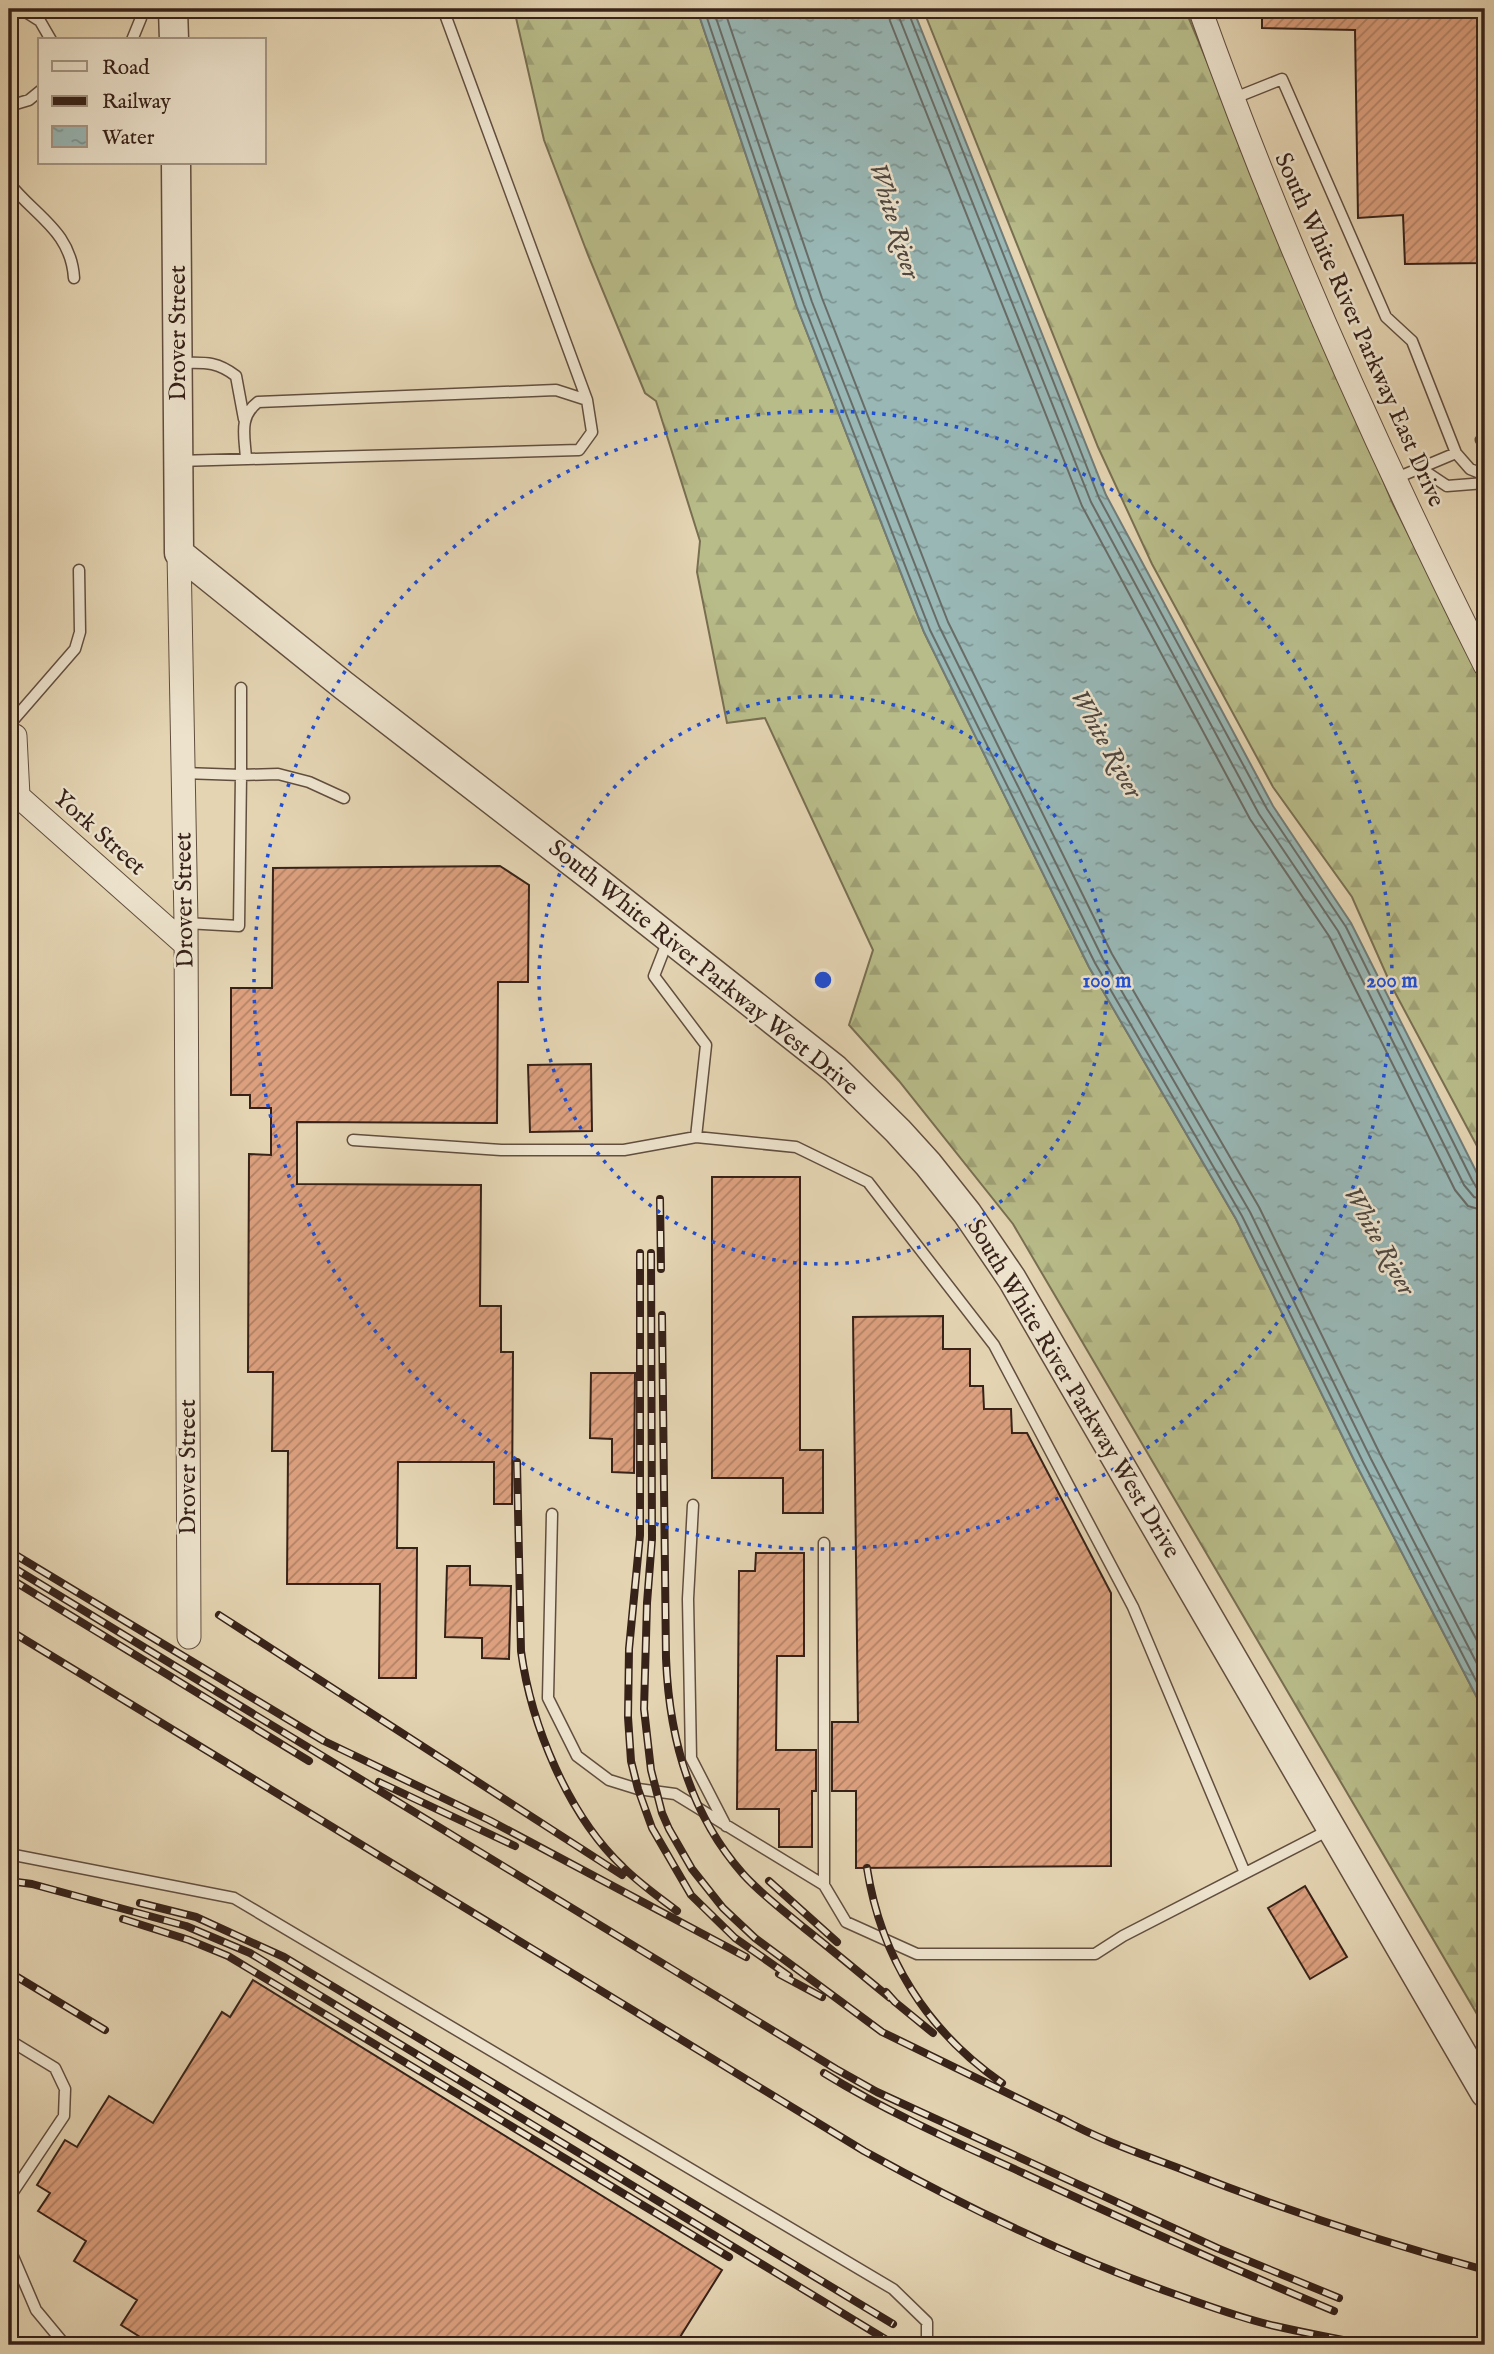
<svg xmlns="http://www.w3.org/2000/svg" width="1494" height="2354" viewBox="0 0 1494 2354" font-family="'IM FELL English',serif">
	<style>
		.forest { fill: url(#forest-firs); stroke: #786f51; stroke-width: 2 }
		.water { fill: url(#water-ripples); stroke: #717b77; stroke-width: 2 }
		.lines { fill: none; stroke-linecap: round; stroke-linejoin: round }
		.shore { stroke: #686c67; stroke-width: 2 }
		.building { fill: url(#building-hatch); stroke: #372219; stroke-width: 2 }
		.service-casing { stroke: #624e3f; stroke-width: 13 }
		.minor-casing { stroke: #624e3f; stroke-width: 25 }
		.tertiary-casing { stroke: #624e3f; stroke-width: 31 }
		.service { stroke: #ede3cd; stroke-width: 10 }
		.minor { stroke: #ede3cd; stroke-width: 23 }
		.tertiary { stroke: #ede3cd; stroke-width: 28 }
		.rail-casing { stroke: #372219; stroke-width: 8 }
		.rail { stroke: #ede3cd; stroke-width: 5; stroke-dasharray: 16; stroke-linecap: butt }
		.ring { fill: none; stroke: #1d4ed8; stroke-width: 3.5; stroke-dasharray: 3.5 7 }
		.labels { text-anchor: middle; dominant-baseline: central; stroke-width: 5; stroke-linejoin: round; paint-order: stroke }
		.street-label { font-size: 24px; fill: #372219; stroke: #ede3cd }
		.water-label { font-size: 26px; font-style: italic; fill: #4f4740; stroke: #ede3cd }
		.centre { fill: #1d4ed8; stroke: #ede3cd; stroke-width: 3.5 }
		.ring-label { font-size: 21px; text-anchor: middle; font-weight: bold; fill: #1d4ed8; stroke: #ede3cd; stroke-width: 5; stroke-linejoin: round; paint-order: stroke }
	</style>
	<defs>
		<pattern id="forest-firs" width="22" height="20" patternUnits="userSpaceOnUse" patternTransform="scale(1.75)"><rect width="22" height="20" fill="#b8bc89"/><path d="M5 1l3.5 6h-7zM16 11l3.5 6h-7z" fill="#9fa176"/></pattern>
		<pattern id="water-ripples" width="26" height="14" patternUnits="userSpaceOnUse" patternTransform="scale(1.75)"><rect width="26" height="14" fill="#98b7b5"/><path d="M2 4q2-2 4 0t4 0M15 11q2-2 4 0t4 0" fill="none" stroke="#7d9492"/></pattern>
		<pattern id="building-hatch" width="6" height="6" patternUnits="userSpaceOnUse" patternTransform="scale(1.75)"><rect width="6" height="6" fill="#dca07e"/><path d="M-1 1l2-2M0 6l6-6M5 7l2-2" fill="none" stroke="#b38266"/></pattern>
	</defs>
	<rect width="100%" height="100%" fill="#e4d4b2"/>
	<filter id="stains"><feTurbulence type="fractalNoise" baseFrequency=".00286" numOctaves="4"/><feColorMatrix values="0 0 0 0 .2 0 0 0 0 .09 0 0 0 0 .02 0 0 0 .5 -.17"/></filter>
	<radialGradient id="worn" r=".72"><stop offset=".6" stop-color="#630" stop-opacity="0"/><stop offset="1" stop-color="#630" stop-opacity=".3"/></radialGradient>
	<path class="forest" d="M 514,9 L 697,9 L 797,307 L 924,632 L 1089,967 L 1236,1219 L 1357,1466 L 1485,1713 L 1485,2009 L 1477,2014 L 1013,1224 L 899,1081 L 849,1025 L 873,950 L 765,718 L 727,723 L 697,572 L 700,541 L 656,401 L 645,393 L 588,255 L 544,140 Z
		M 923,9 L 1185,9 L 1393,504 L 1485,686 L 1485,1161 L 1391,985 L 1352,897 L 1273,787 L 1152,564 L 1098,447 Z"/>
	<path class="water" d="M 697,9 L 913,9 L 1106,495 L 1273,806 L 1351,923 L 1485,1189 L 1485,1713 L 1357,1466 L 1236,1219 L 1089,967 L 924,632 L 797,307 Z"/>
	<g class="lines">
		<path class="shore" d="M 704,9 L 804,305 L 930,630 L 1095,963 L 1242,1216 L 1363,1462 L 1485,1698
			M 713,9 L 812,302 L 939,626 L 1103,959 L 1250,1212 L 1371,1459 L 1485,1679
			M 724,9 L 822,298 L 948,622 L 1112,954 L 1259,1207 L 1380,1454 L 1485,1656
			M 888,9 L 890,21 L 1082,506 L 1250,819 L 1329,936 L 1455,1190 L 1468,1206 L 1485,1211
			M 898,9 L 899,17 L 1091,502 L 1259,814 L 1338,931 L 1464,1185 L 1474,1197 L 1485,1200
			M 907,9 L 1099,498 L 1267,809 L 1346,927 L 1472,1180 L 1478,1190 L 1485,1191"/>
	</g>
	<path class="building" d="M 1262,9 L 1485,9 L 1485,263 L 1405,264 L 1403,215 L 1358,218 L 1355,30 L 1262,28 Z
		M 500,866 L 529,885 L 528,982 L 498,982 L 497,1123 L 297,1122 L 297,1184 L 481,1185 L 480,1306 L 501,1306 L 501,1352 L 513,1352 L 512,1504 L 494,1504 L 494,1462 L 398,1462 L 397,1548 L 417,1548 L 416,1678 L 379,1678 L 380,1584 L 287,1584 L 288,1451 L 272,1451 L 273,1372 L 248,1372 L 249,1154 L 271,1155 L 271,1108 L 250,1108 L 250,1095 L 231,1095 L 231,988 L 272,988 L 273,868 Z
		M 591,1064 L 592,1131 L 530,1132 L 528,1065 Z
		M 712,1177 L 800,1177 L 800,1450 L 823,1450 L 823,1513 L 783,1513 L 783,1478 L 712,1478 Z
		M 943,1316 L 943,1349 L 970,1349 L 970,1386 L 983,1386 L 984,1409 L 1011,1409 L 1012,1433 L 1027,1433 L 1111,1593 L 1111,1866 L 856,1868 L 856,1791 L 832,1791 L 832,1722 L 858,1722 L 853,1317 Z
		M 591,1373 L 635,1373 L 634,1473 L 612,1472 L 612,1439 L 590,1438 Z
		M 756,1553 L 804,1553 L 804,1656 L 777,1656 L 776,1750 L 816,1750 L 816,1791 L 812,1791 L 812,1847 L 779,1847 L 779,1809 L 737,1809 L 739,1571 L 755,1571 Z
		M 447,1566 L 470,1566 L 470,1585 L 511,1586 L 509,1659 L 482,1658 L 482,1638 L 445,1637 Z
		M 1305,1886 L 1347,1957 L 1310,1979 L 1268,1908 Z
		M 253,1980 L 722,2270 L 675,2345 L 153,2345 L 121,2325 L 137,2300 L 74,2261 L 86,2241 L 38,2211 L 50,2193 L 37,2185 L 65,2140 L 77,2147 L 109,2096 L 153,2123 L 222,2012 L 230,2017 Z"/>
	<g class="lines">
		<defs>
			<path id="service" d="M 21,9 L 40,21 L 51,40
				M 132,40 L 141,18 L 140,9
				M 1232,99 L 1282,79 L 1386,317 L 1412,341 L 1456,453 L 1470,469 L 1485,475
				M 9,106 L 29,100 L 40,91
				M 9,183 C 35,216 71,231 74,278
				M 178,363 C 203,363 215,360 236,376 L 244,419
				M 1481,440 L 1485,440
				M 246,459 C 245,437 238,417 258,402 L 556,390 L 587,400
				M 178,461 L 579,450 L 592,432 L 587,400 L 443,9
				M 1420,468 L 1447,486 L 1485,483
				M 1394,479 L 1456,453
				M 241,688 L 241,775 L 278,774 L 309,782 L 344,798
				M 15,736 L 9,730 L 9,725 L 75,649 L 80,632 L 79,570
				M 183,773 L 241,775 L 239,926 L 186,923
				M 668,940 L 654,976 L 706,1045 L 696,1137 L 796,1147 L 868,1182 L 994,1345 L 1133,1607 L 1245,1873
				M 353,1140 L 501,1150 L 624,1150 L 696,1137
				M 693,1505 L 688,1599 L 691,1758 L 726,1826
				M 552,1514 L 548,1698 L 577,1756 L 609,1780 L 638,1789 L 675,1794 L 824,1885 L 846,1922 L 917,1954 L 1095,1954 L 1123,1936 L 1329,1830
				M 824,1543 L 824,1885
				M 9,1854 L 234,1898 L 893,2289 L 927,2322 L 927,2345
				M 9,2040 L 55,2068 L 65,2089 L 64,2116 L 9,2198
				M 9,2247 L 36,2310 L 65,2345"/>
			<path id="minor" d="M 1200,9 C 1281,236 1377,450 1485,665
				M 179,553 L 186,923 L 189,1637
				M 15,736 L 18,796
				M 9,788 L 186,945"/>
			<path id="tertiary" d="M 173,9 L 174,40
				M 176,163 L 179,553 L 343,685 L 598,882 L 835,1069 L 898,1131 L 928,1164 L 967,1213 L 1012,1279 L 1485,2093"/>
		</defs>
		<use href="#service" class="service-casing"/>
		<use href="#minor" class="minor-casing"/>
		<use href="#tertiary" class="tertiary-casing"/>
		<use href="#service" class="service"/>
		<use href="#minor" class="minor"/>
		<use href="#tertiary" class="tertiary"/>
		<defs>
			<path id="rail" d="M 660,1199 L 661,1269
				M 640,1253 L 640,1535 L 629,1649 L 628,1717 L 631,1761 L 638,1789 L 652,1828 L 691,1895 L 735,1938 L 789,1976
				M 651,1253 L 652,1539 L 647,1603 L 644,1709 L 651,1770 L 662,1813 L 669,1829 L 692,1869 L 723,1908 L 755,1938 L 801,1972 L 882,2032 L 1069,2123
				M 662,1315 L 666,1658 C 669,1737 690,1814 743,1874 C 761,1894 783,1910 803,1927 C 832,1950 861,1974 890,1998
				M 517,1462 L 521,1651 C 531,1725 568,1815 623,1867 C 640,1884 659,1897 677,1911
				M 9,1551 L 324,1741 L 489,1820 L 746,1957
				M 9,1565 L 836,2069 L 877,2092 L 1217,2248 L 1339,2298
				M 9,1578 L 309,1761
				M 219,1615 L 622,1875
				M 9,1630 L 864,2151 C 967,2208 1072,2259 1183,2297 C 1214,2308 1244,2319 1275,2326 C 1306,2333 1337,2339 1369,2345
				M 379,1782 L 515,1846
				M 867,1868 C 881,1958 927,2031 1002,2083
				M 9,1881 L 32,1884 L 186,1926 L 250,1953 L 885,2339
				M 769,1881 L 837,1942
				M 140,1903 L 196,1917 L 284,1957 L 893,2324
				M 123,1919 L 189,1940 L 228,1956 L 729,2257
				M 9,1972 L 105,2030
				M 779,1974 L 822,1997
				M 886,1992 L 895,2002 L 933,2033
				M 824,2073 C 887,2112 955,2142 1023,2173 C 1126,2221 1229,2267 1334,2311
				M 1062,2119 C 1100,2140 1141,2154 1181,2169 C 1281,2209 1382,2242 1485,2270"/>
		</defs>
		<use href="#rail" class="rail-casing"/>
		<use href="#rail" class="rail"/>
	</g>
	<g class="ring">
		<circle cx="823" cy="980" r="284"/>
		<circle cx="823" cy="980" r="569"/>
	</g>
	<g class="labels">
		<g class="street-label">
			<text transform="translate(1359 330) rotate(66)">South White River Parkway East Drive</text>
			<text transform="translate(178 333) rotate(-90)">Drover Street</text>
			<text transform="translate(99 833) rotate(42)">York Street</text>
			<text transform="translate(185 900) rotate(-91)">Drover Street</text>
			<text transform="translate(703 968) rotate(39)">South White River Parkway West Drive</text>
			<text transform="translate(1073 1389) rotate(59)">South White River Parkway West Drive</text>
			<text transform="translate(188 1467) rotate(-90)">Drover Street</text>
		</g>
		<g class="water-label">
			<text transform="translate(894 221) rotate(73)">White River</text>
			<text transform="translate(1106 744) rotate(61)">White River</text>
			<text transform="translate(1379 1241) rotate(61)">White River</text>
		</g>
	</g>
	<circle cx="823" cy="980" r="10" class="centre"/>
	<g class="ring-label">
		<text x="1107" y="987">100 m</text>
		<text x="1392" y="987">200 m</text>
	</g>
	<rect width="1494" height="2354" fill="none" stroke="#e4d4b2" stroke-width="35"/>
	<rect x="10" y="10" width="1473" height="2333" fill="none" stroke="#372219" stroke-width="3.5"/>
	<rect x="18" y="18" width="1459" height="2319" fill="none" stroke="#372219" stroke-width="2"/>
	<rect x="38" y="38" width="228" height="126" fill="#ede3cd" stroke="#a49685" stroke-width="2"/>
	<rect x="52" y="61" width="35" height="10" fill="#ede3cd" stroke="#a49685" stroke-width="2"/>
	<text x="102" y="74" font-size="21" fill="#372219">Road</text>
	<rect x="52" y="96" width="35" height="10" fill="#372219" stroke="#a49685" stroke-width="2"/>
	<text x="102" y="108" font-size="21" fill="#372219">Railway</text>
	<rect x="52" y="126" width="35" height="21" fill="url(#water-ripples)" stroke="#a49685" stroke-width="2"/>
	<text x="102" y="144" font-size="21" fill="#372219">Water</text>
	<rect width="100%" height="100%" filter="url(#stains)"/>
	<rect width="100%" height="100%" fill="url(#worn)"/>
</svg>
